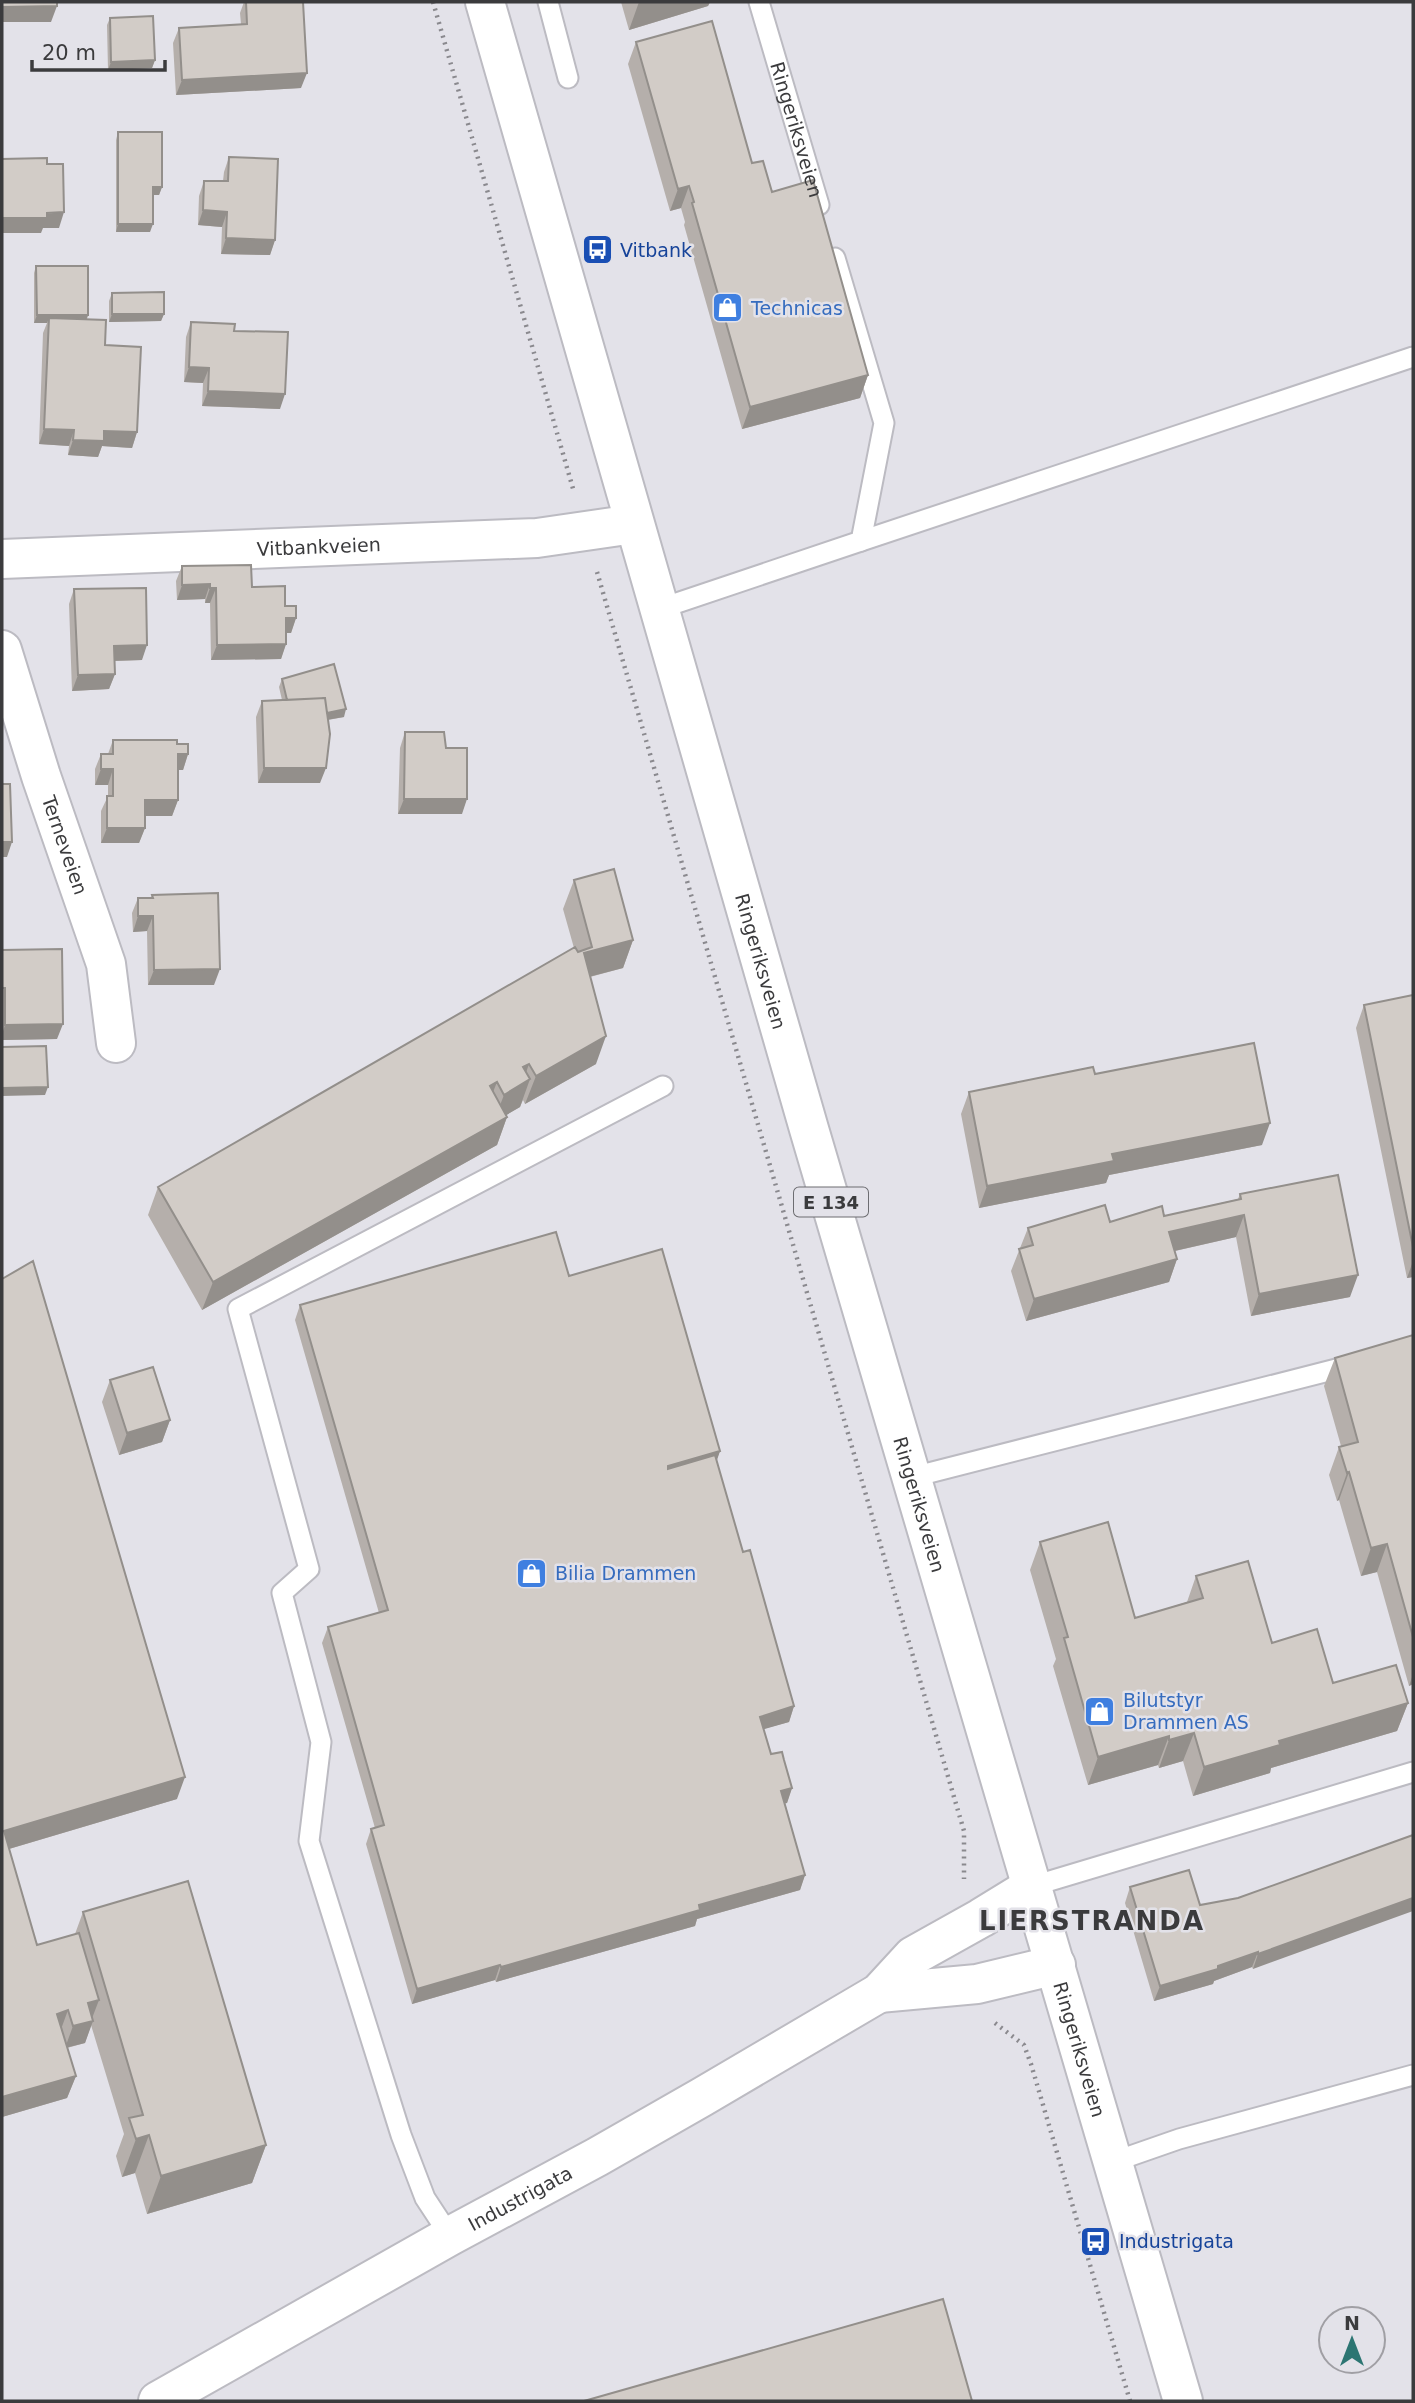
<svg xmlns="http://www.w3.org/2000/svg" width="1415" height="2403" viewBox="0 0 1415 2403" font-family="'DejaVu Sans',sans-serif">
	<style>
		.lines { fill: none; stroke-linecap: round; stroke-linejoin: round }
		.service-casing { stroke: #bcbbc2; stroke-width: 23 }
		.minor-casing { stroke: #bcbbc2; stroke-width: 42 }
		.trunk-casing { stroke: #bcbbc2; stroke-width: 42 }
		.path { stroke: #8a898e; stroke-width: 4.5; stroke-dasharray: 2 5; stroke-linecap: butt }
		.service { stroke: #fff; stroke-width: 19 }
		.minor { stroke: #fff; stroke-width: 38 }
		.trunk { stroke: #fff; stroke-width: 38 }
		.wall { fill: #b5afab }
		.shaded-wall { fill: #938f8b }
		.building { fill: #d2ccc7; stroke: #938f8b; stroke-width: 2 }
		.labels { text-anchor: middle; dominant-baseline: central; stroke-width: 5; stroke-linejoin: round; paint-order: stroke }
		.shield { fill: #e3e2e9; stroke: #6d6d71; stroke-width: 2 }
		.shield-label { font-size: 18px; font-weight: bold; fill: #3b3b3d }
		.street-label { font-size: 19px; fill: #3b3b3d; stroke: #e3e2e9 }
		.transit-label { font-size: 19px; fill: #164399; stroke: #e3e2e9; text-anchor: start }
		.shop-label { font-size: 19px; fill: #366cbe; stroke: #e3e2e9; text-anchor: start }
		.district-label { font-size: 26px; font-weight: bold; letter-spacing: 2px; fill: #3b3b3d; stroke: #e3e2e9 }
	</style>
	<rect width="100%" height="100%" fill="#e3e2e9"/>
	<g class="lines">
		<defs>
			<g id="service">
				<path d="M 548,2 L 568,78"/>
				<path id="s1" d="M 759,2 L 819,205"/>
				<path d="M 861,541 L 1413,357"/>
				<path d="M 659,609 L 861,541 L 884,423 L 835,258"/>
				<path d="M 913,1477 L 1356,1364"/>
				<path d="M 1033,1886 L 1413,1772"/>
				<path d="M 1113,2162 L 1179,2139 L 1413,2075"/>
				<path d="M 450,2236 L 425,2198 L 401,2135 L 309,1841 L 321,1742 L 282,1593 L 309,1569 L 238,1309 L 663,1086"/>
			</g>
			<g id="minor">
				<path id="s2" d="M 2,559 L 537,538 L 634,524"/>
				<path id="s3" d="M 2,650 L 41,776 L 106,964 L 116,1043"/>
				<path d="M 879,1993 L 977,1984 L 1056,1965"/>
				<path id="s4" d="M 158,2401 L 450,2236 L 597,2157 L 702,2097 L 879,1993 L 913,1956 L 981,1918 L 1033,1886"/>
			</g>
			<g id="trunk">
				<path id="s5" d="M 485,2 L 809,1129 L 1183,2401"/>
			</g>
		</defs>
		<use href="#service" class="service-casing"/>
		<use href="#minor" class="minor-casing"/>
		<use href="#trunk" class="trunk-casing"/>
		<path class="path" d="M 433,2 L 574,492
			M 597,572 L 954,1797 L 964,1831 L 964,1879
			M 995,2023 L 1024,2045 L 1031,2064 L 1130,2401"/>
		<use href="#service" class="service"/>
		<use href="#minor" class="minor"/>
		<use href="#trunk" class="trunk"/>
	</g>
	<path class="wall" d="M 244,2 L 246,2 L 301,88 L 176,95 L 173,43 L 179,28 L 241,24 L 240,13 Z
		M 621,2 L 710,2 L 708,6 L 629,30 Z
		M 110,18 L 155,60 L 152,68 L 108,70 L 107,25 Z
		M 636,42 L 752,163 L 772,192 L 868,375 L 860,398 L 742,429 L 684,225 L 685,222 L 681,208 L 670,211 L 628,64 Z
		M 118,132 L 162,187 L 159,195 L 153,195 L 150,232 L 116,232 L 116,140 Z
		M 229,157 L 275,240 L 270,255 L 221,254 L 222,227 L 198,225 L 199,196 L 204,181 L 223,181 L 224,172 Z
		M 36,266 L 88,315 L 87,319 L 105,345 L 137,432 L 132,448 L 102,446 L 98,457 L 68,455 L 69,446 L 39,444 L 43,333 L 47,323 L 34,323 L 34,273 Z
		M 112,293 L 164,314 L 161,321 L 109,322 L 109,301 Z
		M 191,322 L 234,331 L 280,409 L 202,406 L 203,383 L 184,382 L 186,337 Z
		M 182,566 L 252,587 L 285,606 L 296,618 L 291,633 L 286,633 L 286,644 L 281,659 L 211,660 L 210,603 L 205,603 L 205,599 L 177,600 L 176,581 Z
		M 74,589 L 142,660 L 115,661 L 115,674 L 109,689 L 72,691 L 69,604 Z
		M 282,679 L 344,717 L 328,720 L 320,783 L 258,783 L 256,717 L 262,701 L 282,700 L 279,687 Z
		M 405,732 L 446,748 L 462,814 L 398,814 L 400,748 Z
		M 113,740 L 177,744 L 188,754 L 183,770 L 178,770 L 178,800 L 172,816 L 145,816 L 145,828 L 139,843 L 101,843 L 101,811 L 108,796 L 108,785 L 95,785 L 95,769 L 101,754 L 108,754 Z
		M 574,880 L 633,940 L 623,968 L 590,977 L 596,1064 L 525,1104 L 523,1100 L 520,1107 L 506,1115 L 507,1117 L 497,1145 L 202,1310 L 148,1215 L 158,1187 L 574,948 L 563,909 Z
		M 152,895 L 214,985 L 148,985 L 147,931 L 133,932 L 132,913 L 138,898 L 151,898 Z
		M 2,950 L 57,1039 L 2,1040 Z
		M 1413,995 L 1413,1277 L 1407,1278 L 1356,1028 L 1364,1005 Z
		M 969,1092 L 1262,1145 L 1109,1175 L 1106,1183 L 979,1208 L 961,1114 Z
		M 1240,1194 L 1350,1297 L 1251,1316 L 1236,1237 L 1175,1251 L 1177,1259 L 1169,1282 L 1026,1321 L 1011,1271 L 1028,1228 L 1110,1222 L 1164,1216 L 1238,1199 Z
		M 569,1276 L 720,1451 L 716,1461 L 743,1552 L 794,1706 L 789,1722 L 763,1729 L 771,1754 L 792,1788 L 787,1803 L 785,1803 L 805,1875 L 800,1890 L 697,1919 L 695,1926 L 496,1982 L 495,1980 L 412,2004 L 366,1844 L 371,1829 L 375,1828 L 322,1643 L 328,1627 L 379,1613 L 295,1320 L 300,1305 Z
		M 2,1279 L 177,1799 L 9,1849 L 37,1945 L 75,1934 L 83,1912 L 266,2145 L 252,2183 L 147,2214 L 135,2173 L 122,2177 L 116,2156 L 124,2134 L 91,2025 L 85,2043 L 67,2048 L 76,2076 L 67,2098 L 2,2117 Z
		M 1413,1335 L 1413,1684 L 1409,1686 L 1377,1572 L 1361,1576 L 1339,1500 L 1337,1501 L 1329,1475 L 1339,1447 L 1341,1446 L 1324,1386 L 1335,1358 Z
		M 110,1380 L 170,1420 L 162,1442 L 119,1455 L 102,1402 Z
		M 1040,1542 L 1135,1618 L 1187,1602 L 1196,1576 L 1272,1643 L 1333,1683 L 1408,1703 L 1397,1731 L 1271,1768 L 1270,1773 L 1193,1796 L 1183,1761 L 1159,1768 L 1158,1765 L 1088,1785 L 1053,1666 L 1056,1659 L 1030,1570 Z
		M 1413,1835 L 1253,1969 L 1252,1967 L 1214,1981 L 1213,1984 L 1154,2001 L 1125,1903 L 1130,1887 L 1200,1905 L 1238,1898 Z"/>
	<path class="shaded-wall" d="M 639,2 L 710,2 L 708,6 L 629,30 Z
		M 57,6 L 51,22 L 2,22 L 2,7 Z
		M 155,60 L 152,68 L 108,70 L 111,62 Z
		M 307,73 L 301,88 L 176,95 L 182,80 Z
		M 689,186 L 681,208 L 670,211 L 678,189 Z
		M 153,187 L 162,187 L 159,195 L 150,195 Z
		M 203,210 L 227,212 L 222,227 L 198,225 Z
		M 64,212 L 59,228 L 43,228 L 41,233 L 2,233 L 2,218 Z
		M 118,224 L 153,224 L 150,232 L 116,232 Z
		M 226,238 L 275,240 L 270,255 L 221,254 Z
		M 112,314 L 164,314 L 161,321 L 109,322 Z
		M 37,315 L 88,315 L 85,323 L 49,318 L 47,323 L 34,323 Z
		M 189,367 L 209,368 L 203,383 L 184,382 Z
		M 868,375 L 860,398 L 742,429 L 750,407 Z
		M 208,391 L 285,394 L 280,409 L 202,406 Z
		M 44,429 L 74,430 L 69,446 L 39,444 Z
		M 104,431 L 137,432 L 132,448 L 102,446 L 98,457 L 68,455 L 73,440 Z
		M 210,584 L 205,599 L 177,600 L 182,585 Z
		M 210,588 L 216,588 L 210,603 L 205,603 Z
		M 286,618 L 296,618 L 291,633 L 280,633 Z
		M 286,644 L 281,659 L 211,660 L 217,645 Z
		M 147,645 L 142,660 L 109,661 L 114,646 Z
		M 115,674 L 109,689 L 72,691 L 78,675 Z
		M 346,709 L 344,717 L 320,721 L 323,713 Z
		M 178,754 L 188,754 L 183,770 L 172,770 Z
		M 264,768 L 326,768 L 320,783 L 258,783 Z
		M 101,769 L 113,769 L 108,785 L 95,785 Z
		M 404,799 L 467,799 L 462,814 L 398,814 Z
		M 145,800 L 178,800 L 172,816 L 139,816 Z
		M 107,828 L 145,828 L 139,843 L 101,843 Z
		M 2,842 L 12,842 L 7,857 L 2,857 Z
		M 138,916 L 153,916 L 147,931 L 133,932 Z
		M 633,940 L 623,968 L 573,981 L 584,953 Z
		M 220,969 L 214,985 L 148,985 L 154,970 Z
		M 63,1024 L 57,1039 L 2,1040 L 2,1034 L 5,1025 Z
		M 606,1036 L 596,1064 L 525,1104 L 536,1076 Z
		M 529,1064 L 522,1084 L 530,1079 L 520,1107 L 493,1123 L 504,1095 L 523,1067 Z
		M 497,1082 L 486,1110 L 490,1086 Z
		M 48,1087 L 45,1095 L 2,1096 L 2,1088 Z
		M 507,1117 L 497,1145 L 202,1310 L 213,1282 Z
		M 1270,1123 L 1262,1145 L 1109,1175 L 1106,1183 L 979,1208 L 987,1186 L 1112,1154 Z
		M 1244,1215 L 1236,1237 L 1161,1254 L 1169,1232 Z
		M 1177,1259 L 1169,1282 L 1026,1321 L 1034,1299 Z
		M 1413,1261 L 1413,1277 L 1407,1278 Z
		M 1358,1275 L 1350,1297 L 1251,1316 L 1259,1294 Z
		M 170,1420 L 162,1442 L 119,1455 L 127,1433 Z
		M 720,1451 L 715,1466 L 662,1482 L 668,1466 Z
		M 1349,1472 L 1339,1500 L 1337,1501 L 1347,1473 Z
		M 1387,1544 L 1377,1572 L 1361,1576 L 1371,1548 Z
		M 1413,1674 L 1413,1684 L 1409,1686 Z
		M 1408,1703 L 1397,1731 L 1271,1768 L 1270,1773 L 1193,1796 L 1204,1767 L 1279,1741 Z
		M 794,1706 L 789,1722 L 754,1732 L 760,1717 Z
		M 1194,1733 L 1183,1761 L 1159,1768 L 1169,1740 Z
		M 1169,1736 L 1158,1765 L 1088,1785 L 1098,1757 Z
		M 185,1777 L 177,1799 L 2,1851 L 4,1831 Z
		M 792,1788 L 787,1803 L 775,1806 L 781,1791 Z
		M 805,1875 L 800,1890 L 697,1919 L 695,1926 L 496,1982 L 501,1967 L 699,1905 Z
		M 1413,1898 L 1413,1911 L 1253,1969 L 1258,1954 Z
		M 1258,1952 L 1252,1967 L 1214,1981 L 1213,1984 L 1154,2001 L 1160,1986 L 1218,1966 Z
		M 500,1965 L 495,1980 L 412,2004 L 417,1989 Z
		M 99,2000 L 91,2021 L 93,2021 L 85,2043 L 65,2048 L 73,2026 L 88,2003 Z
		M 68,2010 L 60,2032 L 57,2014 Z
		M 76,2076 L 67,2098 L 2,2117 L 2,2097 Z
		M 149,2135 L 135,2173 L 122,2177 L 136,2139 Z
		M 266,2145 L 252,2183 L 147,2214 L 161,2176 Z"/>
	<path class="building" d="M 2,2 L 57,2 L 57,6 L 2,7 Z
		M 246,2 L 303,2 L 307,73 L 182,80 L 179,28 L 247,24 Z
		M 153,16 L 155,60 L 111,62 L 110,18 Z
		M 712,21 L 752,163 L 763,161 L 772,192 L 813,180 L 868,375 L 750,407 L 692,203 L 694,202 L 689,186 L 678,189 L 636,42 Z
		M 118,132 L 162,132 L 162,187 L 153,187 L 153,224 L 118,224 Z
		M 229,157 L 278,159 L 275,240 L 226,238 L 227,212 L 203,210 L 204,181 L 228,181 Z
		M 47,158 L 47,164 L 63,164 L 64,212 L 47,213 L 47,218 L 2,218 L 2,159 Z
		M 36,266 L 88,266 L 88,315 L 37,315 Z
		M 164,292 L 164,314 L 112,314 L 112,293 Z
		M 49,318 L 106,320 L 105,345 L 141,347 L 137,432 L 104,431 L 104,441 L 73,440 L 74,430 L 44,429 Z
		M 191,322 L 235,324 L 234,331 L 288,332 L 285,394 L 208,391 L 209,368 L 189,367 Z
		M 251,565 L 252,587 L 285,586 L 285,606 L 296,606 L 296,618 L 286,618 L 286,644 L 217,645 L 216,588 L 210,588 L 210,584 L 182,585 L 182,566 Z
		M 146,588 L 147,645 L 114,646 L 115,674 L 78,675 L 74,589 Z
		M 334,664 L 346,709 L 327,713 L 325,698 L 287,700 L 282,679 Z
		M 325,698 L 330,734 L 326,768 L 264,768 L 262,701 Z
		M 405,732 L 444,732 L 446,748 L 467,748 L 467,799 L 404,799 Z
		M 113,740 L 177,740 L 177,744 L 188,744 L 188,754 L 178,754 L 178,800 L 145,800 L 145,828 L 107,828 L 107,796 L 113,796 L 113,769 L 101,769 L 101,754 L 113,754 Z
		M 2,784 L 10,784 L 12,842 L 2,842 Z
		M 614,869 L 633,940 L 584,953 L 606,1036 L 536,1076 L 529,1064 L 523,1067 L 530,1079 L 504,1095 L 497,1082 L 490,1086 L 507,1117 L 213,1282 L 158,1187 L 575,947 L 578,952 L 592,947 L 574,880 Z
		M 218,893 L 220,969 L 154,970 L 153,916 L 138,916 L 138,898 L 153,898 L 152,895 Z
		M 62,949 L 63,1024 L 5,1025 L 5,988 L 2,988 L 2,950 Z
		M 1413,995 L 1413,1247 L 1364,1005 Z
		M 1254,1043 L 1270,1123 L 1112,1154 L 1114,1161 L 987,1186 L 969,1092 L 1093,1067 L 1095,1074 Z
		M 46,1046 L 48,1087 L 2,1088 L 2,1047 Z
		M 1338,1175 L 1358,1275 L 1259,1294 L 1244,1215 L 1169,1232 L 1177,1259 L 1034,1299 L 1019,1249 L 1033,1245 L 1028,1228 L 1105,1205 L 1110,1222 L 1162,1206 L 1164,1216 L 1241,1199 L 1240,1194 Z
		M 556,1232 L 569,1276 L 662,1249 L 720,1451 L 668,1466 L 668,1469 L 715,1455 L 743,1552 L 750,1550 L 794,1706 L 760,1717 L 771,1754 L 782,1752 L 784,1760 L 792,1788 L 781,1791 L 805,1875 L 699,1905 L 700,1910 L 501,1967 L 500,1965 L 417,1989 L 371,1829 L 384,1825 L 328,1627 L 388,1610 L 300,1305 Z
		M 33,1261 L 185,1777 L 4,1831 L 37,1945 L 79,1933 L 99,2000 L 88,2003 L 93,2021 L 73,2026 L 68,2010 L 57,2014 L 76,2076 L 2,2097 L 2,1279 Z
		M 1413,1335 L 1413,1637 L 1387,1544 L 1371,1548 L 1349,1472 L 1347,1473 L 1339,1447 L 1358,1442 L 1335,1358 Z
		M 153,1367 L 170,1420 L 127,1433 L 110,1380 Z
		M 1108,1522 L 1135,1618 L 1203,1598 L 1196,1576 L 1248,1561 L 1272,1643 L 1317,1629 L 1333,1683 L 1396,1665 L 1408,1703 L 1279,1741 L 1280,1745 L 1204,1767 L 1194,1733 L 1169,1740 L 1169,1736 L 1098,1757 L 1064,1638 L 1068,1637 L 1040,1542 Z
		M 1413,1835 L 1413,1898 L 1258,1954 L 1258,1952 L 1218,1966 L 1218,1969 L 1160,1986 L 1130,1887 L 1189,1870 L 1200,1905 L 1238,1898 Z
		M 188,1881 L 266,2145 L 161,2176 L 149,2135 L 136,2139 L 129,2118 L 143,2115 L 83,1912 Z
		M 943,2299 L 972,2401 L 584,2401 Z"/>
	<defs>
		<symbol id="bus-square" viewBox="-11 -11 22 22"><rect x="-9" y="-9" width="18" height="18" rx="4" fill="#1a4fb4" stroke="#e3e2e9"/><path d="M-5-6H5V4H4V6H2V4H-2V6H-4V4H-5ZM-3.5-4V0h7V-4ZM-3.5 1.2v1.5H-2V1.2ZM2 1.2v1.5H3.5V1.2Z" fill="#fff"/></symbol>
		<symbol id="shop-square" viewBox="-11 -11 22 22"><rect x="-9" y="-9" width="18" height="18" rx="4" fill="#3f7fe0" stroke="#e3e2e9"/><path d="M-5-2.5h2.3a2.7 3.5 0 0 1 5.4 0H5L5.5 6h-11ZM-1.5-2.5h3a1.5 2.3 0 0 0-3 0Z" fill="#fff"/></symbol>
	</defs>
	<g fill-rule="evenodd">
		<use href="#bus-square" x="580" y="232" width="35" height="35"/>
		<use href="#shop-square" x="710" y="290" width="35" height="35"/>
		<use href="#shop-square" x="514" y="1556" width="35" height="35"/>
		<use href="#shop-square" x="1082" y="1694" width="35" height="35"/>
		<use href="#bus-square" x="1078" y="2224" width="35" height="35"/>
	</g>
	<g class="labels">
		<rect class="shield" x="794" y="1187.5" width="74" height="29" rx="5"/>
		<g class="shield-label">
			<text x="831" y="1202">E 134</text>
		</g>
		<g class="street-label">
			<text stroke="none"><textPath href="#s1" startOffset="133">Ringeriksveien</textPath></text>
			<text stroke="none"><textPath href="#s2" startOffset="317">Vitbankveien</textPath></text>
			<text stroke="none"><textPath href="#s3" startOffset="205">Terneveien</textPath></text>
			<text stroke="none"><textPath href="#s5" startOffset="998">Ringeriksveien</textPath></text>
			<text stroke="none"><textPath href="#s5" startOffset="1564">Ringeriksveien</textPath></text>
			<text stroke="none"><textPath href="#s5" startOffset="2132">Ringeriksveien</textPath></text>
			<text stroke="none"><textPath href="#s4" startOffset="415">Industrigata</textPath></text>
		</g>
		<g class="transit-label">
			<text x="620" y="250">Vitbank</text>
			<text x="1119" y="2241">Industrigata</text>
		</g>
		<g class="shop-label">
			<text x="751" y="308">Technicas</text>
			<text x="555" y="1573">Bilia Drammen</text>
			<text x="1123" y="1700">Bilutstyr<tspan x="1123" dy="22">Drammen AS</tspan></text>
		</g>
		<g class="district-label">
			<text x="1092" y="1921">LIERSTRANDA</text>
		</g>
	</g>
	<rect width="1415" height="2403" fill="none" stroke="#3b3b3d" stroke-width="7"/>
	<g transform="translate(1352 2340)"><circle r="33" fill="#e3e2e9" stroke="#a09fa4" stroke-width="2"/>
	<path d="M0-5L12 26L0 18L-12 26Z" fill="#2c7572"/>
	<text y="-10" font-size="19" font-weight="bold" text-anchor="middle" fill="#3b3b3d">N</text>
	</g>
	<path d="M32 60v10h133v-10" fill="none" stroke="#3b3b3d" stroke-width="3.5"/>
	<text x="42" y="60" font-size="21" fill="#3b3b3d" stroke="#e3e2e9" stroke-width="5" paint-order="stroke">20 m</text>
</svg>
